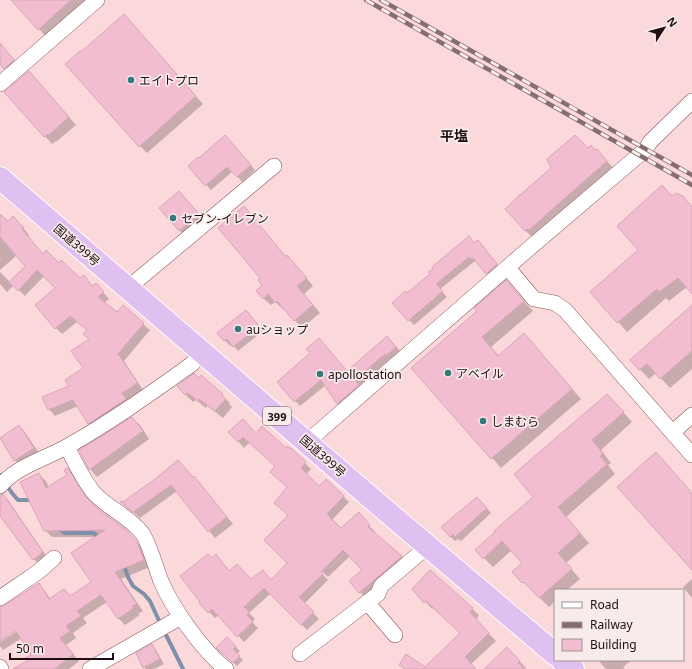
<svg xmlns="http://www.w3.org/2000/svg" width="692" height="669" viewBox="0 0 692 669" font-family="'Noto Sans','Noto Sans JP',sans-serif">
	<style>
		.shadow { fill: #0003 }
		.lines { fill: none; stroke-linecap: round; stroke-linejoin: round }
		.stream { stroke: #8190aa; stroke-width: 4 }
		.building { fill: #f2bdd1; stroke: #d9a5b8 }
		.minor-casing { stroke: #855458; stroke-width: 16 }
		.trunk-casing { stroke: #fff; stroke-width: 24 }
		.minor { stroke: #fff; stroke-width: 15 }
		.trunk { stroke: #e0c0f0; stroke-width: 22 }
		.rail-casing { stroke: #876d6e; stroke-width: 4.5 }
		.rail { stroke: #f8ebec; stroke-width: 3; stroke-dasharray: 9; stroke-linecap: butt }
		.poi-dot { fill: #317a7a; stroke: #f8ebec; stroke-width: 1.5 }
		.labels { text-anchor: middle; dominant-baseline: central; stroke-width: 3.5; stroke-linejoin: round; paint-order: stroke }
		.shield { fill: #f8ebec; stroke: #625052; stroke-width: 1 }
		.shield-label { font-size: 11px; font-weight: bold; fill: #210e10 }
		.poi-label { font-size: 12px; fill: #210e10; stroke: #f8ebec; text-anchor: start }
		.street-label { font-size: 12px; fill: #210e10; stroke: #f8ebec }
		.quarter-label { font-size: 14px; font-weight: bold; fill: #210e10; stroke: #f8ebec }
	</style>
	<rect width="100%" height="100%" fill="#fbd8d9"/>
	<path class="shadow" d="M 13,0 L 92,0 L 48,39 Z
		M 131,23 L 203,104 L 147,153 L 140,146 L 81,53 Z
		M 0,44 L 19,66 L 11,74 L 0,62 Z
		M 36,80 L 76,125 L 57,141 L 56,141 L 52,144 L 6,92 Z
		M 230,141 L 255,170 L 242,182 L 233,171 L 211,190 L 189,166 Z
		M 588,149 L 595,151 L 597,150 L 617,172 L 535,240 L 525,230 Z
		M 183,197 L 203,220 L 185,236 L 160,208 Z
		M 673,197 L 683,198 L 692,207 L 692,292 L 687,287 L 669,301 L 666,298 L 627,332 L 592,292 L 640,250 Z
		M 244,207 L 286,258 L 295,264 L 313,286 L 304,294 L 320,313 L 302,328 L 285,309 L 284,310 L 275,302 L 271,305 L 263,298 L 264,285 Z
		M 0,215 L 8,222 L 20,224 L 29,235 L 28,236 L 43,255 L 80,280 L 84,277 L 93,287 L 102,291 L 109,299 L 104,303 L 117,314 L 143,324 L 150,330 L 124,361 L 143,390 L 128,400 L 131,406 L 95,430 L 89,423 L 78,406 L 55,416 L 49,409 L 70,386 L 84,368 L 90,339 L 88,330 L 77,322 L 62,334 L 56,328 L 56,288 L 44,276 L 25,296 L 14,285 L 7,292 L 0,284 L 0,272 L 10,282 L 26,266 L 17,255 L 0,270 Z
		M 475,244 L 483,246 L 501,270 L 491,278 L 478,262 L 477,263 L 475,261 L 440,289 L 447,297 L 414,325 L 409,320 L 407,295 Z
		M 506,282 L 533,311 L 491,347 L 499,356 L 524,334 L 581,399 L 501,468 L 413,368 L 478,311 Z
		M 692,306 L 692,369 L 670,388 L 656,373 L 649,379 L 631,360 Z
		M 251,316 L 263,331 L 238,351 L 232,344 L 230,346 L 219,333 Z
		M 392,342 L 401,352 L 392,360 L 390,359 L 359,386 L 363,390 L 342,408 L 337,404 L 326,385 L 300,406 L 278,382 L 311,353 L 347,372 Z
		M 201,377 L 230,403 L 229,404 L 232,407 L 223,418 L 208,406 L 206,408 L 196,400 L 193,402 L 185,394 Z
		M 616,404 L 632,422 L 601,450 L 611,463 L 608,465 L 615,474 L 566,517 L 589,543 L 566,563 L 580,579 L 567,590 L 555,590 L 555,601 L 549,607 L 513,572 L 523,563 L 512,550 L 493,567 L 484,558 L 534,497 Z
		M 132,418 L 140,425 L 149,439 L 97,477 L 90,469 Z
		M 19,426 L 24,431 L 39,453 L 20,465 L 15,460 L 1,438 Z
		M 230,432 L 256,434 L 286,450 L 291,450 L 311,469 L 306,475 L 319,487 L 326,480 L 349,502 L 332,520 L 341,530 L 364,520 L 375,532 L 374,533 L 407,562 L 366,598 L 360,592 L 363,570 L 350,556 L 328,577 L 318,568 L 317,569 L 328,580 L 304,604 L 319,619 L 307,630 L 271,593 L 249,613 L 255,619 L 252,622 L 258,628 L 244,642 L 219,615 L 215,618 L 200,603 L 211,559 L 221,561 L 230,572 L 251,580 L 271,581 L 289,563 L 289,516 L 288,488 L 271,472 L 276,466 L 250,442 L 244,448 Z
		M 68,469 L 74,476 L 88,500 L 94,507 L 132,537 L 143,549 L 150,567 L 121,579 L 143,611 L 138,614 L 140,615 L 125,625 L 118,618 L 107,602 L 83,618 L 87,623 L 73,633 L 76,638 L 66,645 L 79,661 L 69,669 L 19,669 L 28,662 L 32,655 L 22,638 L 3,650 L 0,646 L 0,642 L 21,629 L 20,627 L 0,640 L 0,608 L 38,584 L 45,591 L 51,600 L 64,590 L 71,597 L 92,582 L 97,537 L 52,537 L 45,530 L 39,475 L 46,481 L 49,488 L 68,476 Z
		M 194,477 L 233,524 L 215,538 L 177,491 L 140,518 L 121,502 L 123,503 L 156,479 Z
		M 0,495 L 3,495 L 8,500 L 47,557 L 38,564 L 0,513 Z
		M 482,503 L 491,513 L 461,541 L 458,539 L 455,541 L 450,536 Z
		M 430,571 L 479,615 L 476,620 L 496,641 L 471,664 L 475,669 L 403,669 L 425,668 L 462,633 L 433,608 L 432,609 L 414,589 Z
		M 692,579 L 692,598 L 683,587 Z
		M 227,638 L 240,651 L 237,654 L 243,660 L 237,666 L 218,648 Z
		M 151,645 L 156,650 L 164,664 L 154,669 L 146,669 L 144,667 Z
		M 507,648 L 526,668 L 525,669 L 506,669 Z
		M 598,660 L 632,660 L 623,667 L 625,669 L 606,669 Z"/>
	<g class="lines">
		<path class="stream" d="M 0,475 L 12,493 L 18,500 L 34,500
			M 58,527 L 62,531 L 65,533 L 93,533 L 101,538
			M 123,563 L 128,577 L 133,586 L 144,594 L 150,601 L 161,625
			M 164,631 L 183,669"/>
	</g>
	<path class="building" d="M 11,0 L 71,0 L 38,30 Z
		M 124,14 L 196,96 L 139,147 L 65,64 L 80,51 L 81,52 Z
		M 0,43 L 14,60 L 4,69 L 0,64 Z
		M 29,71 L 69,117 L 49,135 L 48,134 L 44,137 L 4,92 Z
		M 225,135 L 251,165 L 237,177 L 227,167 L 205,186 L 188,166 L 198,157 L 199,158 Z
		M 575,135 L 588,148 L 591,145 L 595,150 L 597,149 L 607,161 L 529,230 L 527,229 L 525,231 L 505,209 L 516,199 L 517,197 L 520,195 L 551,168 L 547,159 Z
		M 662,185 L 672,196 L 676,193 L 684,197 L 692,207 L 692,294 L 678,278 L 659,292 L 657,289 L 617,323 L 590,292 L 638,250 L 617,226 Z
		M 179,191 L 199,214 L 179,231 L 159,208 Z
		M 244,206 L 286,257 L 287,255 L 307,278 L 297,286 L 313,305 L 294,321 L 277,301 L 275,303 L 268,294 L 263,299 L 256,291 L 262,285 L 258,280 L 260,278 L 218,228 Z
		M 0,214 L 8,221 L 13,216 L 24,228 L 22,229 L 43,254 L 46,250 L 59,263 L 61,260 L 80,278 L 84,275 L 92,286 L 96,283 L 104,292 L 98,297 L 117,312 L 123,305 L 144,323 L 118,354 L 138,383 L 122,393 L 126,399 L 88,424 L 73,400 L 48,410 L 42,397 L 69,386 L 65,380 L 83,368 L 71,351 L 89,339 L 83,334 L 87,330 L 70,316 L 55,329 L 35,305 L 55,288 L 37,270 L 18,291 L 9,282 L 25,266 L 0,237 Z
		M 469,236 L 474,243 L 478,240 L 497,264 L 486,274 L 473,258 L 471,259 L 469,257 L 436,284 L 443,291 L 408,321 L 392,303 L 405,291 L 407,293 L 430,274 L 428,272 L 433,269 L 432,267 Z
		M 506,280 L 524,301 L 482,337 L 498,356 L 524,333 L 572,389 L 491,459 L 411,368 L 477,311 L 474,308 Z
		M 692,305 L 692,351 L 660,379 L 647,364 L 639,370 L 630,360 Z
		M 246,310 L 259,326 L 233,347 L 227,339 L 224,341 L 217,333 Z
		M 387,336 L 396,347 L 386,356 L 385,354 L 355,380 L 359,385 L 337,404 L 321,380 L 294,402 L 277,382 L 310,353 L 306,349 L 319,338 L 347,371 Z
		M 194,373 L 198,378 L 201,375 L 223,394 L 222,396 L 226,399 L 215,411 L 199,399 L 198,401 L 188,393 L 185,395 L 177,386 Z
		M 607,394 L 624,412 L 592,440 L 603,453 L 600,456 L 607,464 L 558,507 L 580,533 L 558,553 L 572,569 L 539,598 L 524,582 L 522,583 L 512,572 L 522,563 L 502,541 L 483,559 L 475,550 L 495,532 L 494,531 L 533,497 L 514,474 Z
		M 132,417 L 143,431 L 89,470 L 79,450 Z
		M 243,419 L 256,433 L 262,426 L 286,448 L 287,446 L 292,449 L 306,462 L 301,468 L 319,486 L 326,479 L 344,496 L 327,514 L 341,528 L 359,512 L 370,525 L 368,527 L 402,556 L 359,593 L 349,581 L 362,570 L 343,550 L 321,572 L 323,574 L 299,597 L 314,612 L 301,625 L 264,588 L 244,607 L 250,613 L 247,615 L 253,622 L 237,637 L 212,609 L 208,613 L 199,603 L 200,602 L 180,576 L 208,554 L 211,558 L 216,554 L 229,571 L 237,564 L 251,579 L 263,570 L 271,580 L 287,563 L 264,540 L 288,515 L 274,503 L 287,487 L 270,472 L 275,466 L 243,437 L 238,442 L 228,432 Z
		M 19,425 L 34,448 L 14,461 L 0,438 Z
		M 656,452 L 692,493 L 692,570 L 617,487 Z
		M 178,460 L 193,477 L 194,476 L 227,517 L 208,532 L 171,485 L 133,512 L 120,502 L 122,501 L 123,502 L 155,479 Z
		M 68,468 L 87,498 L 99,510 L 125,529 L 137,542 L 144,560 L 115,572 L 137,604 L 132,606 L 134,608 L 118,619 L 101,595 L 77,611 L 81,616 L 66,626 L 70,631 L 60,638 L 73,654 L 55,669 L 13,669 L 27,661 L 25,658 L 31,655 L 16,631 L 0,641 L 0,607 L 5,605 L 39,583 L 49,599 L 64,589 L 70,596 L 91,582 L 71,553 L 105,530 L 44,531 L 20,482 L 39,473 L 46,488 L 67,475 L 64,470 Z
		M 3,494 L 43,552 L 33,560 L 0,516 L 0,495 Z
		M 477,497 L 487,508 L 455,537 L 453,534 L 450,537 L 441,527 Z
		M 430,570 L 473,608 L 470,612 L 489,633 L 465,657 L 476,669 L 405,669 L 399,665 L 406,654 L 425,667 L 460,633 L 426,601 L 424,603 L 412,589 Z
		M 227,637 L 236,646 L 233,649 L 240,656 L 233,663 L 216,648 Z
		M 152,644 L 160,659 L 143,668 L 136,653 Z
		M 507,647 L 520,661 L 518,663 L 525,669 L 484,669 Z"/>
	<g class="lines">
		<defs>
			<path id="minor" d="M 0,84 L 97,0
				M 508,268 L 534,299 L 555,303 L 565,310 L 692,455
				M 128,288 L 274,166
				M 673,432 L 692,415
				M 307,442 L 525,252 L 646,149 L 650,142 L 692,101
				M 67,447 C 75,462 82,478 93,492 C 107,508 129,516 142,533 C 149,542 156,569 161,581 C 172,608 203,651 226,669
				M 0,486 C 17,466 45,459 68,446 C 109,423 147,396 185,369 L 193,363 L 202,352
				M 0,598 L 38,572 L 54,558
				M 367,602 L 395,635
				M 300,654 L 378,594 L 381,586 L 428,546
				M 0,667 L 1,669
				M 90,669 L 181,617"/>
			<path id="trunk" d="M 0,178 L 385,510 L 555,654
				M 562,660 L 573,669"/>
		</defs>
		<use href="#minor" class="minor-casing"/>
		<use href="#trunk" class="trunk-casing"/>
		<use href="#minor" class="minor"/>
		<use href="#trunk" class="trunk"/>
		<defs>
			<path id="rail" d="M 366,0 L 692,185
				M 381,0 L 692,175"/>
		</defs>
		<use href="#rail" class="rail-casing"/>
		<use href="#rail" class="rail"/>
	</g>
	<g class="poi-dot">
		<circle cx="131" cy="80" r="4"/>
		<circle cx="173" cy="218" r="4"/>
		<circle cx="238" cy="329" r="4"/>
		<circle cx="448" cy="373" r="4"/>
		<circle cx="320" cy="374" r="4"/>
		<circle cx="483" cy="421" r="4"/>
	</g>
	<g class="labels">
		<rect class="shield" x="263" y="407" width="28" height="18" rx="3"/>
		<g class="shield-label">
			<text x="277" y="416">399</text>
		</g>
		<g class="poi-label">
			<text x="139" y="80">エイトプロ</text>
			<text x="181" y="218">セブン-イレブン</text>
			<text x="246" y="329">auショップ</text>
			<text x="456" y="373">アベイル</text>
			<text x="328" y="374">apollostation</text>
			<text x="491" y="421">しまむら</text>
		</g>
		<g class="street-label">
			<text transform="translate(77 245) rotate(41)">国道399号</text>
			<text transform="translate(323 456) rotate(41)">国道399号</text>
		</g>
		<g class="quarter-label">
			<text x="454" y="135">平塩</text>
		</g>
	</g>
	<rect x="554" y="589" width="130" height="72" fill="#f8ebec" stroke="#a29394"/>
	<rect x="562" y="602" width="20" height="6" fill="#ffffff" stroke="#a29394"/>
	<text x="590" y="609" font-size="12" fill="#210e10">Road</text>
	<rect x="562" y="622" width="20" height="6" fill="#876d6e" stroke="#a29394"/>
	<text x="590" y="629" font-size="12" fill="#210e10">Railway</text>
	<rect x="562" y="639" width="20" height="12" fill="#f2bdd1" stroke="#a29394"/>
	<text x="590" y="649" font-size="12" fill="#210e10">Building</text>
	<g transform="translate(664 28) rotate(54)" stroke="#f8ebec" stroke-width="3" paint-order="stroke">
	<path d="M0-3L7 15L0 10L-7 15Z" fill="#210e10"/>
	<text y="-6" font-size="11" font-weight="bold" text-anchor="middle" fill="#210e10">N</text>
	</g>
	<path d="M10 653v6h103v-6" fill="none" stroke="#210e10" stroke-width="2"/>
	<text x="16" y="653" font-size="12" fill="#210e10" stroke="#f8ebec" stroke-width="3" paint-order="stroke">50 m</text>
</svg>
